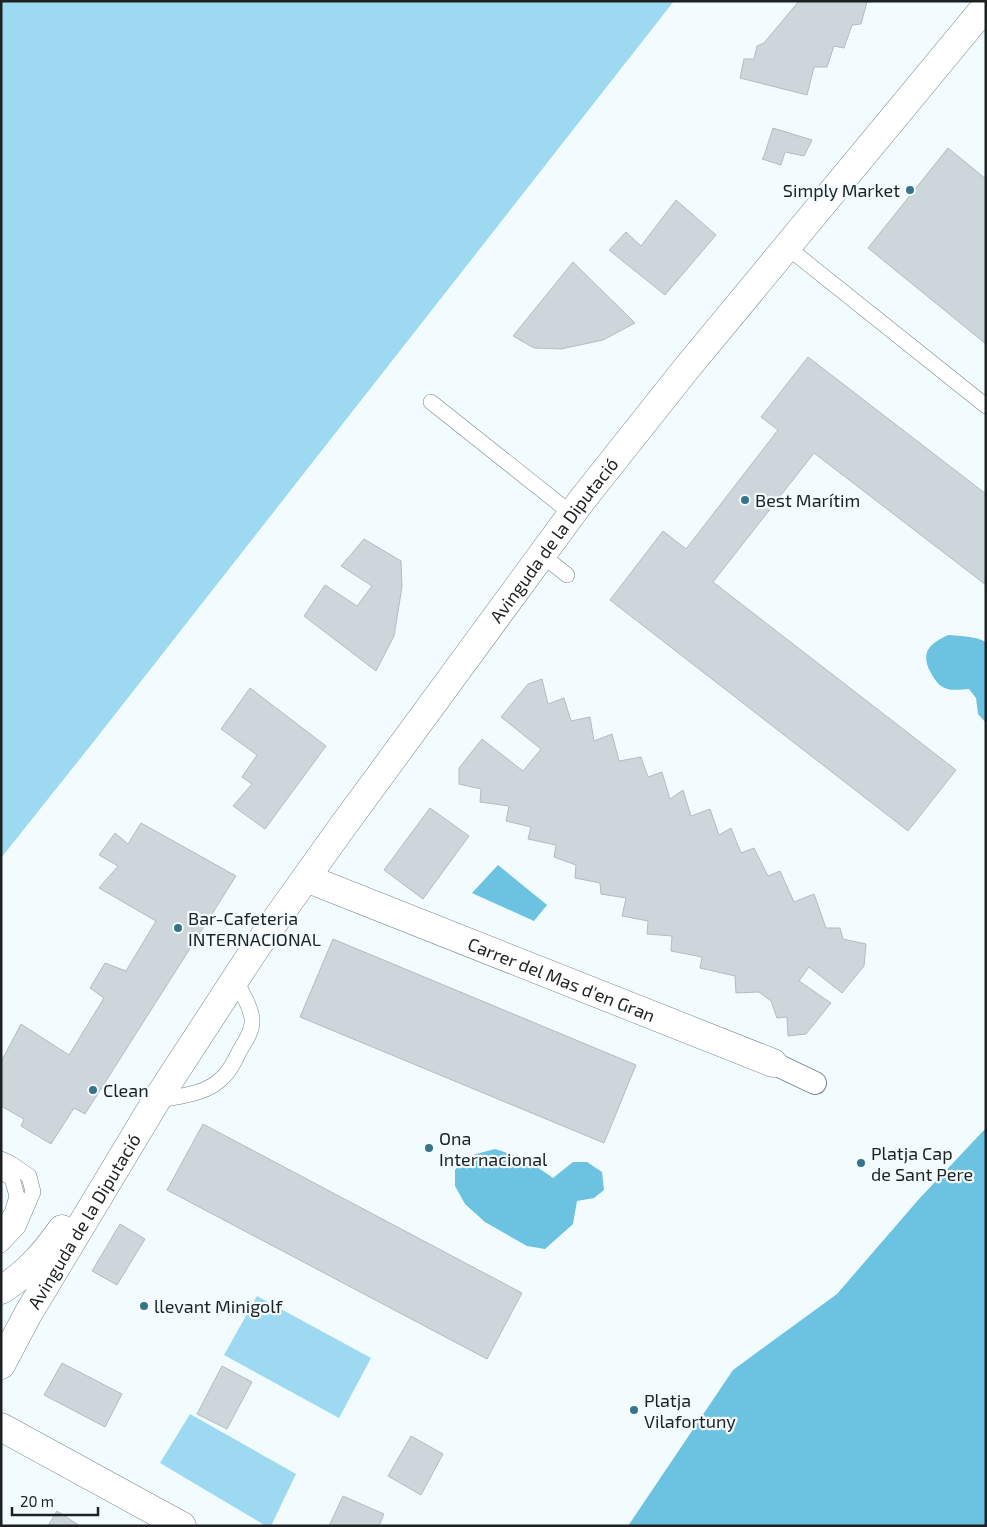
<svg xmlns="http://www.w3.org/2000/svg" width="987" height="1527" viewBox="0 0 987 1527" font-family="'Exo 2',sans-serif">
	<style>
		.green { fill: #9ddaf1 }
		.water { fill: #6bc2e1 }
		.building { fill: #cdd7db; stroke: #b3bdc1 }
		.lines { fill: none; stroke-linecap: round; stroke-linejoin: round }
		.service-casing { stroke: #7a8487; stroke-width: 16 }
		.pedestrian-casing { stroke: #7a8487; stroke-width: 24 }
		.minor-casing { stroke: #7a8487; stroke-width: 29 }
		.tertiary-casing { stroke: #7a8487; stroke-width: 29 }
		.service { stroke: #fff; stroke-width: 15 }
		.pedestrian { stroke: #fff; stroke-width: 22 }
		.minor { stroke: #fff; stroke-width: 28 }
		.tertiary { stroke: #fff; stroke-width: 28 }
		.poi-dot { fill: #37748a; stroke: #f2fbfe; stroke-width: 2 }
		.labels { text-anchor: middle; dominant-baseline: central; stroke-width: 4.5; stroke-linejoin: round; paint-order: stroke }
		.poi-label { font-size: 18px; fill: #1d2122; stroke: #f2fbfe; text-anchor: start }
		.street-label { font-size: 18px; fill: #1d2122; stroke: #f2fbfe }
	</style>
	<rect width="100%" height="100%" fill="#f2fbfe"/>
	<path class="green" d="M 1,1 L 674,1 L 91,745 L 1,858 Z
		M 257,1296 L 371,1358 L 339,1418 L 224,1355 Z
		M 190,1414 L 296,1474 L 271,1526 L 266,1526 L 160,1463 Z"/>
	<path class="water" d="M 948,635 C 960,636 975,636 986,642 L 986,723 L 978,714 L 976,698 L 969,689 C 948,691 940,691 930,671 C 927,666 925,658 927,652 C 930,644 940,639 948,635 Z
		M 498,865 L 547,905 L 534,921 L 472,893 Z
		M 986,1128 L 986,1526 L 628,1526 L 733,1370 L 837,1294 L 919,1199 Z
		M 495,1149 C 518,1156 534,1164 553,1178 L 573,1162 L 587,1162 L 602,1172 L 604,1190 L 594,1198 L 577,1201 L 573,1224 L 545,1249 L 527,1246 L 485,1222 L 465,1204 L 455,1186 L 455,1170 L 465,1157 Z"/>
	<path class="building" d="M 799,1 L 880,1 L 867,2 L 861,24 L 852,25 L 844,48 L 834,46 L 827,67 L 814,67 L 807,95 L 740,78 L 744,59 L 754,59 L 757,46 L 764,43 Z
		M 773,128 L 812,140 L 804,156 L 785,152 L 781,165 L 762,159 L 764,156 Z
		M 948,148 L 986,179 L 986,344 L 868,248 Z
		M 676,200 L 716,235 L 665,295 L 609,250 L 626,232 L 641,246 Z
		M 573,262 L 635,323 L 603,340 L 561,349 L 534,348 L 513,336 Z
		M 808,357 L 986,494 L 986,585 L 814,453 L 713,582 L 956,770 L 908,831 L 610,600 L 663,531 L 686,549 L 778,430 L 761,417 Z
		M 364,539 L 401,561 L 402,587 L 394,636 L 376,671 L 304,616 L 325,585 L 357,606 L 372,586 L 341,566 Z
		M 542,679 L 548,704 L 564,698 L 571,721 L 590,717 L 594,741 L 612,734 L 619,761 L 641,757 L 648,777 L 662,772 L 670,799 L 683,790 L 691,816 L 710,809 L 719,835 L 731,828 L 741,853 L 754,848 L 768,876 L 780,871 L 794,902 L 814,894 L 826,928 L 840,928 L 843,939 L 866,944 L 864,966 L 842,993 L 809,967 L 799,981 L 831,1003 L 806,1034 L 788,1036 L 787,1017 L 777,1018 L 771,1001 L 759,992 L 736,993 L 735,976 L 700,968 L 702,957 L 671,951 L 672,936 L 647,934 L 648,921 L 622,916 L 626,898 L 601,894 L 600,883 L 575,878 L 576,865 L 554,857 L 556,845 L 528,839 L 531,827 L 506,821 L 509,806 L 480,802 L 481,789 L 459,784 L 459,768 L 482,739 L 523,771 L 541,749 L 501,717 L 528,684 Z
		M 250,688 L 326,746 L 265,829 L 233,806 L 252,784 L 242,777 L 257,755 L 221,729 Z
		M 430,808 L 469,836 L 423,899 L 384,870 Z
		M 141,823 L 236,876 L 85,1114 L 74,1108 L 51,1144 L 21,1126 L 24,1119 L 1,1106 L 1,1062 L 21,1024 L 69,1055 L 104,998 L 90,988 L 105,963 L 126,971 L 156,921 L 99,888 L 118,866 L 99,855 L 115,833 L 128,844 Z
		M 333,939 L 636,1065 L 604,1143 L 300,1017 Z
		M 203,1124 L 522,1293 L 487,1359 L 167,1190 Z
		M 120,1224 L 145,1239 L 117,1285 L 92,1271 Z
		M 62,1363 L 122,1394 L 105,1427 L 44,1395 Z
		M 222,1366 L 252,1382 L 227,1429 L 197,1414 Z
		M 411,1436 L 443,1454 L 421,1495 L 388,1476 Z
		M 343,1496 L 384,1514 L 379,1526 L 329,1526 Z
		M 57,1511 L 80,1526 L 48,1526 Z"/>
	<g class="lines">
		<defs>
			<path id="service" d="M 787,247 L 986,406
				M 431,402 L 572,514
				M 542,555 L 567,575
				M 156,1101 C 177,1096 205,1095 221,1079 C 230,1072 235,1060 240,1050 C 245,1042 252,1032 252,1022 C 253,1010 241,991 235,979
				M 1,1159 L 10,1163 L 29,1176 L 33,1192 L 18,1227 L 1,1245
				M 1,1172 L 12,1178 L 17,1196 L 12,1213 L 1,1228"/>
			<path id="pedestrian" d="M 773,1063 L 815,1083"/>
			<g id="minor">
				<path id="s1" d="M 306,878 L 773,1063"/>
				<path d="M 1,1427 L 182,1526"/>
			</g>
			<g id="tertiary">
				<path d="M 1,1290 C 27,1274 45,1253 62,1229"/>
				<path id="s2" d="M 1,1365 L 28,1314 L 156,1101 L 255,949 L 340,830 L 582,500 L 686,369 L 986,6"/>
			</g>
		</defs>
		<use href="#service" class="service-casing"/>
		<use href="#pedestrian" class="pedestrian-casing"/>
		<use href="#minor" class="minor-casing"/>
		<use href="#tertiary" class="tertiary-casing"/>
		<use href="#service" class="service"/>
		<use href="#pedestrian" class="pedestrian"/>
		<use href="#minor" class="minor"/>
		<use href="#tertiary" class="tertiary"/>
	</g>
	<g class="poi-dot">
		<circle cx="910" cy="190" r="5"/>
		<circle cx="745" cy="500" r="5"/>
		<circle cx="178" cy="928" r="5"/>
		<circle cx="93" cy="1090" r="5"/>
		<circle cx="429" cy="1148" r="5"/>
		<circle cx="861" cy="1163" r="5"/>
		<circle cx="144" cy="1306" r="5"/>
		<circle cx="634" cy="1410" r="5"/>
	</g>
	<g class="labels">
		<g class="poi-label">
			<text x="900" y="190" text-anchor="end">Simply Market</text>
			<text x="755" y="500">Best Marítim</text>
			<text x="188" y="918">Bar-Cafeteria<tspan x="188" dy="21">INTERNACIONAL</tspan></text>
			<text x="103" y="1090">Clean</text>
			<text x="439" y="1138">Ona<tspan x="439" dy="21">Internacional</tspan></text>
			<text x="871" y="1153">Platja Cap<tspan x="871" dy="21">de Sant Pere</tspan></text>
			<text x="154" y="1306">llevant Minigolf</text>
			<text x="644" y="1400">Platja<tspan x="644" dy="21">Vilafortuny</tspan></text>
		</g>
		<g class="street-label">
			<text stroke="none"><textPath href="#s2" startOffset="994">Avinguda de la Diputació</textPath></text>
			<text stroke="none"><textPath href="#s1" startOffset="275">Carrer del Mas d'en Gran</textPath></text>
			<text stroke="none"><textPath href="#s2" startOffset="166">Avinguda de la Diputació</textPath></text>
		</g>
	</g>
	<rect width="987" height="1527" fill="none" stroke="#1d2122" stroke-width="5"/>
	<path d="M12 1507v8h86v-8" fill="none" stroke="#1d2122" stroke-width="2.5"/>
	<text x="20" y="1507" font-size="15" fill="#1d2122" stroke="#f2fbfe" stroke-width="4" paint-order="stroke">20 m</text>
</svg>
